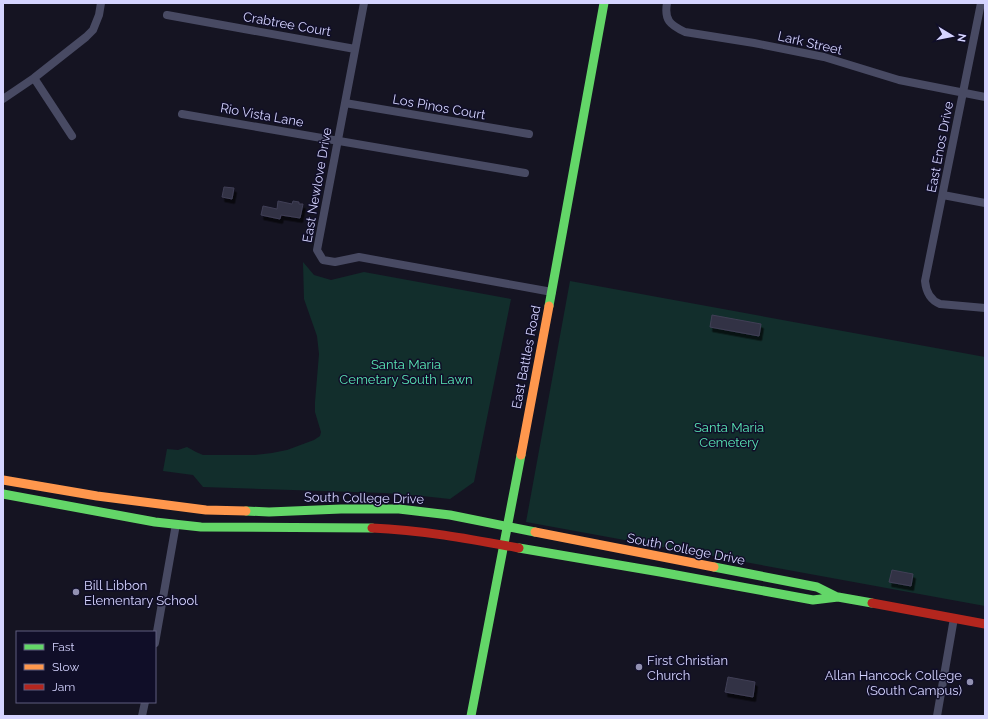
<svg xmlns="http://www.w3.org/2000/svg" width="988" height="719" viewBox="0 0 988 719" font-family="Raleway,sans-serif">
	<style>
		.green { fill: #122e2c }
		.building { fill: #333244; stroke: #403f56; filter: url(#shadow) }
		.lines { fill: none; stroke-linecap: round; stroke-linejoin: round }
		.street { stroke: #484a63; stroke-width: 8 }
		.fast { stroke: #63d668; stroke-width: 9 }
		.slow { stroke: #ff974d; stroke-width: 9 }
		.jam { stroke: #b3261e; stroke-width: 9 }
		.poi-dot { fill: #9291b2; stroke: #100e28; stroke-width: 1.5 }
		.labels { text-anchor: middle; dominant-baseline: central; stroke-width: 3; stroke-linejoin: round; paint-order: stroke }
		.street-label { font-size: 13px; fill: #d5d4ff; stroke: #100e28 }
		.park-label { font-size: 13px; fill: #59e7b5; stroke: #100e28 }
		.poi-label { font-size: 13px; fill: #d5d4ff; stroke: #100e28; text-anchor: start }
	</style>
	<defs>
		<filter id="shadow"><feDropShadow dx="2.5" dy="4.5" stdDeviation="0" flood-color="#0009"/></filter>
	</defs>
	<rect width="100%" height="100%" fill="#151422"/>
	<path class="green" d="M 303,262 L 314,275 L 331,280 L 364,272 L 511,299 L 474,482 L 450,499 L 422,496 L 384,493 L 203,487 L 193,475 L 163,471 L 167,449 L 178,450 L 187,447 L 196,452 L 203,455 L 255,455 L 272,453 L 287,450 L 314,440 L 320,436 L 321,432 L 315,412 L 315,402 L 319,354 L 317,336 L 304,299 Z
		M 570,281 L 985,357 L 985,606 L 526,522 Z"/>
	<path class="building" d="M 224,187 L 234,188 L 232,199 L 222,197 Z
		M 278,201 L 292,204 L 293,201 L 299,202 L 299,204 L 303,204 L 300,218 L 281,215 L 280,219 L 261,215 L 263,206 L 277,209 Z
		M 712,315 L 761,324 L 759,336 L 710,327 Z
		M 892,570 L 913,574 L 911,586 L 889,582 Z
		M 728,677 L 755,682 L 753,697 L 725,692 Z"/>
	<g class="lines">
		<path class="street" d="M 364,3 L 317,250 L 323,260 L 335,262 L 359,257 L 552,292
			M 667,3 C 664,20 670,25 685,32 L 754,43 L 824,57 L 899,80 L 985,97
			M 981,3 L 925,281 C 926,292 930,300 940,304 L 985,308
			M 167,15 L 355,49
			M 34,78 L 72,136
			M 3,99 L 34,78 L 86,37 L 93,30 L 99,15 L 101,3
			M 345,103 L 529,134
			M 182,114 L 525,173
			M 943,195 L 985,203
			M 155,643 L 176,524
			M 142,716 L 145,702
			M 937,716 L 954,618"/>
		<path class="fast" d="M 549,306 L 604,3
			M 3,494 L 155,522 L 201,527 L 372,528
			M 246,511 L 269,512 L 341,509 L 399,509 L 450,515 L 535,532
			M 519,548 L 660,572 L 813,600 L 838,597 L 872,603
			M 714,567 L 817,587 L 837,597
			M 471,716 L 521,455"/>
		<path class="slow" d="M 521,455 L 549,306
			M 3,480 L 97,496 L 206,510 L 246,511
			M 535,532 L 714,567"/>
		<path class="jam" d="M 372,528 C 422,530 470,539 519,548
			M 872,603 L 985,624"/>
	</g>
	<g class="poi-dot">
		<circle cx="76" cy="592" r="4"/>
		<circle cx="639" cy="667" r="4"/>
		<circle cx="970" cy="682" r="4"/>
	</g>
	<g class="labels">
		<g class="street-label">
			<text transform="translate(287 24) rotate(10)">Crabtree Court</text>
			<text transform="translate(810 43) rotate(13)">Lark Street</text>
			<text transform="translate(439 107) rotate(10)">Los Pinos Court</text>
			<text transform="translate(262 115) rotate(10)">Rio Vista Lane</text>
			<text transform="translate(940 147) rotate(-79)">East Enos Drive</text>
			<text transform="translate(317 185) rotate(-80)">East Newlove Drive</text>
			<text transform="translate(526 357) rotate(-79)">East Battles Road</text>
			<text transform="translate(364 498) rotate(1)">South College Drive</text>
			<text transform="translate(686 549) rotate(11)">South College Drive</text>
		</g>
		<g class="park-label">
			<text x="406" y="364">Santa Maria<tspan x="406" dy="15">Cemetary South Lawn</tspan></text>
			<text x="729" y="427">Santa Maria<tspan x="729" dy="15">Cemetery</tspan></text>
		</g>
		<g class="poi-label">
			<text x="84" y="585">Bill Libbon<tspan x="84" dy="15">Elementary School</tspan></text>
			<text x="647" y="660">First Christian<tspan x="647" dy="15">Church</tspan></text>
			<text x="962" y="675" text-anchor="end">Allan Hancock College<tspan x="962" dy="15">(South Campus)</tspan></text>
		</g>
	</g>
	<rect width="988" height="719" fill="none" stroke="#d5d4ff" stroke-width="8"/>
	<rect x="16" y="631" width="140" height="72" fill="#100e28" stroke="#5f5d7e"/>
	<rect x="24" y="644" width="20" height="6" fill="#63d668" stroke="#5f5d7e"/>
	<text x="52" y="651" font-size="12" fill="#d5d4ff">Fast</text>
	<rect x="24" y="664" width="20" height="6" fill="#ff974d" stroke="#5f5d7e"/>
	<text x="52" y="671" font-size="12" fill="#d5d4ff">Slow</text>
	<rect x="24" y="684" width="20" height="6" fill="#b3261e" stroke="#5f5d7e"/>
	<text x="52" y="691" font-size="12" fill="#d5d4ff">Jam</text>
	<g transform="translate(952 36) rotate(100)" stroke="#100e28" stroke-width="3" paint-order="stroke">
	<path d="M0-3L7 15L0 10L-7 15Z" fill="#d5d4ff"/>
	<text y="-6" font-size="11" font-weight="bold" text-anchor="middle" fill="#d5d4ff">N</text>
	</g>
</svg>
